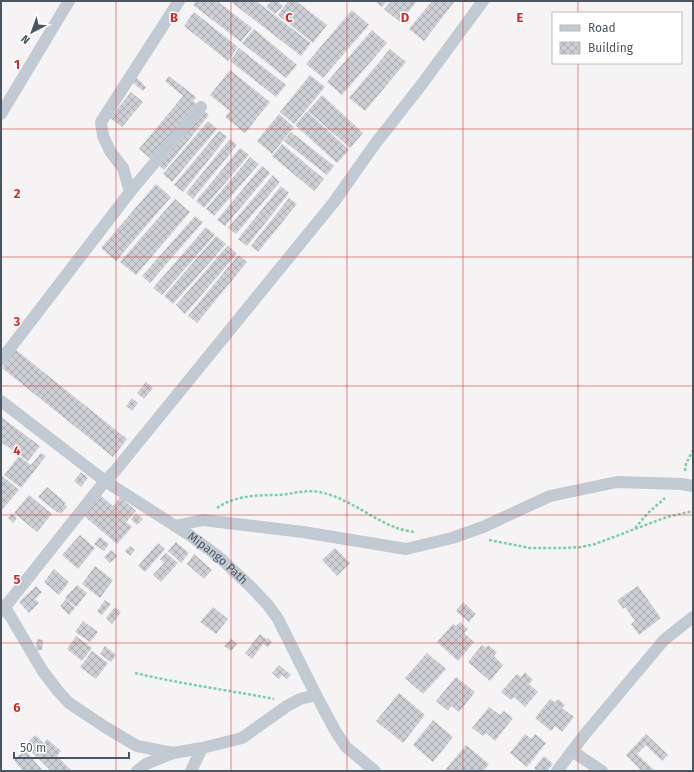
<svg xmlns="http://www.w3.org/2000/svg" width="694" height="772" viewBox="0 0 694 772" font-family="'Fira Sans',sans-serif">
	<style>
		.building { fill: url(#building-cross-hatch) }
		.lines { fill: none; stroke-linecap: round; stroke-linejoin: round }
		.path { stroke: #7ad0a6; stroke-width: 2.5; stroke-dasharray: 3 2; stroke-linecap: butt }
		.minor { stroke: #c1cad2; stroke-width: 12 }
		.grid { fill: none; stroke: #d62828; stroke-width: 1; stroke-opacity: 0.55 }
		.labels { text-anchor: middle; dominant-baseline: central; stroke-width: 3; stroke-linejoin: round; paint-order: stroke }
		.street-label { font-size: 12px; fill: #4a5661; stroke: #fff }
		.grid-label { font-size: 13px; text-anchor: middle; font-weight: bold; fill: #d62828; stroke: #fff; stroke-width: 3; stroke-linejoin: round; paint-order: stroke }
	</style>
	<defs>
		<pattern id="building-cross-hatch" width="8" height="8" patternUnits="userSpaceOnUse"><rect width="8" height="8" fill="#cdcfd5"/><path d="M0 0l8 8M0 8l8-8" fill="none" stroke="#a8abb0"/></pattern>
	</defs>
	<rect width="100%" height="100%" fill="#f5f3f3"/>
	<path class="building" d="M 197,1 L 217,1 L 252,28 L 241,42 L 193,5 Z
		M 230,1 L 256,1 L 311,43 L 301,56 Z
		M 271,1 L 277,1 L 283,6 L 275,14 L 266,7 Z
		M 288,1 L 296,1 L 327,25 L 313,43 L 278,15 Z
		M 375,1 L 387,1 L 382,7 Z
		M 391,1 L 417,1 L 400,22 L 384,9 Z
		M 432,1 L 455,1 L 424,41 L 409,29 Z
		M 352,10 L 369,25 L 323,78 L 306,64 Z
		M 194,12 L 238,47 L 228,61 L 184,26 Z
		M 254,29 L 297,65 L 286,78 L 242,43 Z
		M 372,30 L 387,43 L 342,95 L 327,82 Z
		M 239,48 L 286,85 L 276,97 L 230,61 Z
		M 390,49 L 406,62 L 365,111 L 349,98 Z
		M 230,70 L 270,102 L 245,133 L 225,117 L 230,111 L 210,95 Z
		M 310,75 L 325,87 L 294,124 L 280,112 Z
		M 169,76 L 196,97 L 193,101 L 209,115 L 164,170 L 139,149 L 183,96 L 165,81 Z
		M 137,78 L 146,87 L 143,91 L 133,83 Z
		M 131,92 L 143,102 L 122,127 L 110,118 Z
		M 322,95 L 363,133 L 350,148 L 308,111 Z
		M 307,111 L 349,150 L 337,163 L 295,125 Z
		M 279,114 L 294,127 L 272,154 L 257,141 Z
		M 208,121 L 217,129 L 172,182 L 163,174 Z
		M 219,131 L 227,137 L 183,192 L 174,185 Z
		M 291,132 L 334,166 L 327,175 L 284,141 Z
		M 230,139 L 237,145 L 193,199 L 186,193 Z
		M 282,144 L 324,179 L 314,191 L 272,156 Z
		M 240,148 L 249,155 L 204,208 L 196,201 Z
		M 250,157 L 259,164 L 214,216 L 206,209 Z
		M 262,166 L 270,173 L 225,226 L 217,220 Z
		M 273,175 L 280,182 L 236,234 L 228,228 Z
		M 156,184 L 171,197 L 116,261 L 101,248 Z
		M 281,186 L 289,193 L 247,246 L 238,239 Z
		M 289,198 L 297,204 L 258,252 L 251,246 Z
		M 175,199 L 190,212 L 136,275 L 120,262 Z
		M 195,216 L 203,222 L 150,283 L 142,276 Z
		M 206,227 L 215,235 L 162,295 L 153,288 Z
		M 216,236 L 226,244 L 173,304 L 164,296 Z
		M 228,245 L 237,254 L 185,314 L 176,305 Z
		M 238,255 L 247,262 L 197,323 L 188,316 Z
		M 16,350 L 127,439 L 113,457 L 2,368 Z
		M 146,382 L 153,388 L 144,399 L 137,393 Z
		M 132,398 L 138,403 L 132,411 L 126,406 Z
		M 1,417 L 40,446 L 28,461 L 1,442 Z
		M 41,453 L 46,456 L 21,488 L 4,475 L 19,456 L 31,465 Z
		M 81,472 L 88,478 L 81,487 L 74,481 Z
		M 1,475 L 19,490 L 1,511 Z
		M 47,487 L 66,503 L 64,504 L 67,507 L 61,514 L 59,512 L 58,513 L 38,497 Z
		M 29,495 L 52,514 L 37,532 L 14,513 Z
		M 100,495 L 113,506 L 120,497 L 136,511 L 126,522 L 132,527 L 117,544 L 83,515 Z
		M 12,513 L 17,518 L 13,523 L 8,518 Z
		M 136,513 L 143,519 L 137,525 L 131,519 Z
		M 80,535 L 95,548 L 78,569 L 62,555 Z
		M 100,537 L 109,544 L 104,551 L 94,544 Z
		M 176,542 L 189,553 L 181,563 L 168,551 Z
		M 158,543 L 165,549 L 145,572 L 138,566 Z
		M 130,546 L 135,550 L 130,556 L 125,551 Z
		M 335,548 L 350,563 L 337,576 L 322,560 Z
		M 111,550 L 117,556 L 110,563 L 104,557 Z
		M 166,553 L 178,563 L 161,582 L 153,575 L 164,563 L 160,559 Z
		M 194,554 L 212,570 L 204,579 L 187,564 Z
		M 95,566 L 113,580 L 100,598 L 82,584 Z
		M 54,569 L 69,582 L 59,595 L 44,582 Z
		M 77,585 L 87,593 L 76,607 L 65,598 Z
		M 36,586 L 42,592 L 35,599 L 39,603 L 29,613 L 19,602 Z
		M 638,586 L 661,618 L 639,635 L 631,624 L 635,621 L 625,607 L 623,609 L 617,600 Z
		M 66,599 L 75,608 L 69,615 L 60,606 Z
		M 105,600 L 111,604 L 102,615 L 97,611 Z
		M 463,602 L 476,614 L 469,622 L 456,611 Z
		M 115,607 L 121,612 L 112,624 L 106,618 Z
		M 213,607 L 228,619 L 216,634 L 200,622 Z
		M 83,621 L 98,632 L 90,642 L 75,632 Z
		M 460,622 L 468,629 L 464,633 L 474,642 L 458,661 L 437,642 L 453,624 L 456,626 Z
		M 260,634 L 266,639 L 268,638 L 272,642 L 268,647 L 263,644 L 252,659 L 245,653 Z
		M 76,636 L 92,648 L 82,661 L 67,649 Z
		M 37,639 L 43,640 L 42,650 L 36,650 Z
		M 231,639 L 237,644 L 231,651 L 224,646 Z
		M 482,645 L 486,648 L 488,645 L 497,652 L 494,656 L 503,665 L 490,681 L 468,662 Z
		M 105,646 L 116,655 L 111,662 L 100,654 Z
		M 92,651 L 108,663 L 96,679 L 80,667 Z
		M 427,653 L 446,669 L 423,694 L 405,678 Z
		M 279,665 L 291,675 L 287,679 L 282,675 L 279,679 L 272,673 Z
		M 525,672 L 533,680 L 529,684 L 538,692 L 525,707 L 514,697 L 511,700 L 501,692 L 517,674 L 521,677 Z
		M 456,677 L 475,692 L 459,712 L 451,706 L 448,711 L 436,701 Z
		M 399,693 L 425,715 L 403,743 L 376,721 Z
		M 550,699 L 555,702 L 558,699 L 565,705 L 562,708 L 574,717 L 562,732 L 555,726 L 551,731 L 535,718 Z
		M 489,707 L 500,715 L 504,711 L 513,718 L 495,741 L 486,733 L 483,736 L 472,728 Z
		M 433,720 L 453,737 L 433,762 L 413,745 Z
		M 525,734 L 531,739 L 535,734 L 546,743 L 527,767 L 510,753 Z
		M 646,734 L 668,755 L 662,761 L 646,745 L 637,754 L 654,770 L 653,771 L 642,771 L 626,755 Z
		M 35,735 L 44,743 L 47,739 L 61,751 L 57,756 L 72,771 L 51,771 L 25,745 Z
		M 466,745 L 489,764 L 483,771 L 448,771 L 446,769 Z
		M 25,750 L 43,771 L 23,771 L 14,760 Z
		M 544,756 L 553,764 L 547,771 L 538,771 L 534,768 Z"/>
	<g class="lines">
		<path class="path" d="M 685,471 L 686,464 L 693,450
			M 217,508 C 234,496 256,495 276,495 C 290,495 304,489 319,492 C 347,497 370,518 397,528 C 402,530 409,531 414,532
			M 635,528 L 648,513 L 665,498
			M 489,540 L 530,548 L 562,548 L 581,547 L 595,544 L 667,517 L 693,511
			M 135,673 C 181,684 228,690 274,699"/>
		<g class="minor">
			<path d="M 1,114 L 69,1"/>
			<path d="M 130,192 L 123,168 L 110,151 L 103,136 L 101,122 L 179,1"/>
			<path d="M 1,360 L 130,192 L 201,107"/>
			<path id="s1" d="M 1,401 L 105,481 L 191,536 L 219,557 L 252,588 L 268,605 L 278,619 L 316,695 L 336,732 L 346,747 L 375,771"/>
			<path d="M 175,526 L 203,520 L 303,532 L 406,549 L 452,538 L 483,527 L 550,496 L 617,482 L 682,484 L 693,486"/>
			<path d="M 1,605 L 5,607 L 42,670 L 58,691 L 69,703 L 105,727 L 137,746 L 173,753"/>
			<path d="M 1,612 L 105,481 L 115,471 L 334,202 L 375,144 L 422,84 L 483,1"/>
			<path d="M 572,751 L 602,771"/>
			<path d="M 137,771 L 146,764 L 173,753 L 202,748 L 242,738 L 287,706 L 300,699 L 316,695"/>
			<path d="M 191,771 L 202,748"/>
			<path d="M 557,771 L 585,734 L 664,640 L 693,617"/>
		</g>
	</g>
	<path class="grid" d="M 116,1 L 116,771M 231,1 L 231,771M 347,1 L 347,771M 463,1 L 463,771M 578,1 L 578,13M 578,63 L 578,771M 1,129 L 693,129M 1,257 L 693,257M 1,386 L 693,386M 1,515 L 693,515M 1,643 L 693,643"/>
	<g class="labels">
		<g class="street-label">
			<text stroke="none"><textPath href="#s1" startOffset="268">Mipango Path</textPath></text>
		</g>
	</g>
	<g class="grid-label">
		<text x="174" y="22">B</text>
		<text x="289" y="22">C</text>
		<text x="405" y="22">D</text>
		<text x="520" y="22">E</text>
		<text x="17" y="69">1</text>
		<text x="17" y="198">2</text>
		<text x="17" y="326">3</text>
		<text x="17" y="455">4</text>
		<text x="17" y="584">5</text>
		<text x="17" y="712">6</text>
	</g>
	<rect width="694" height="772" fill="none" stroke="#4a5661" stroke-width="4"/>
	<rect x="552" y="12" width="130" height="52" fill="#ffffff" stroke="#b7bbc0"/>
	<rect x="560" y="25" width="20" height="6" fill="#c1cad2" stroke="#b7bbc0"/>
	<text x="588" y="32" font-size="12" fill="#4a5661">Road</text>
	<rect x="560" y="42" width="20" height="12" fill="url(#building-cross-hatch)" stroke="#b7bbc0"/>
	<text x="588" y="52" font-size="12" fill="#4a5661">Building</text>
	<g transform="translate(32 32) rotate(221)" stroke="#ffffff" stroke-width="3" paint-order="stroke">
	<path d="M0-3L7 15L0 10L-7 15Z" fill="#4a5661"/>
	<text y="-6" font-size="11" font-weight="bold" text-anchor="middle" fill="#4a5661">N</text>
	</g>
	<path d="M14 752v6h115v-6" fill="none" stroke="#4a5661" stroke-width="2"/>
	<text x="20" y="752" font-size="12" fill="#4a5661" stroke="#ffffff" stroke-width="3" paint-order="stroke">50 m</text>
</svg>
